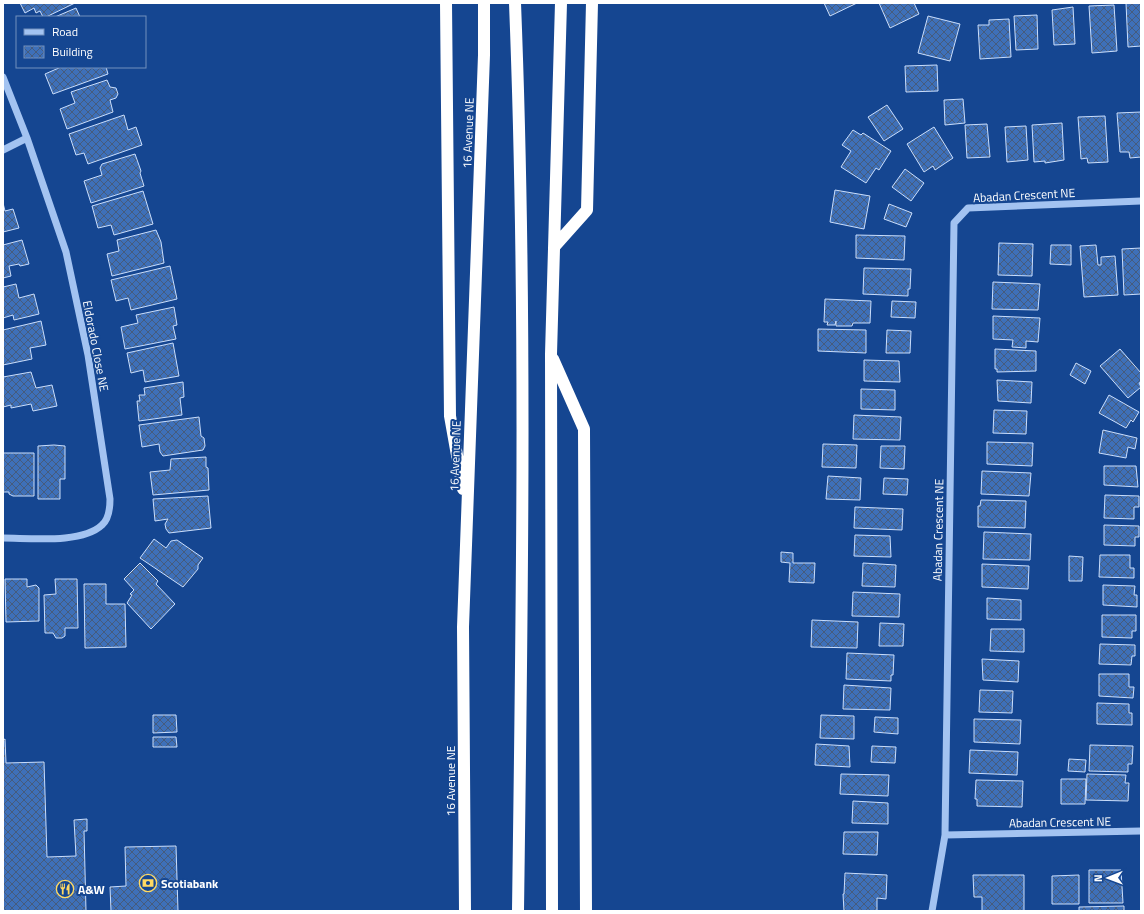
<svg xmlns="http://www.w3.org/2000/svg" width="1144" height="914" viewBox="0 0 1144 914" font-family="'Titillium Web',sans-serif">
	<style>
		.building { fill: url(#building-cross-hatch); stroke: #cadefc }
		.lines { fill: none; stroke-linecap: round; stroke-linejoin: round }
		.minor { stroke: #a3c3f1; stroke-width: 7 }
		.highway { stroke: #fff; stroke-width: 12 }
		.labels { text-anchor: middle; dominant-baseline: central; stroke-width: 4; stroke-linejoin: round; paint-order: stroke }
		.street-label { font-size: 12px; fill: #fff; stroke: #154691 }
		.poi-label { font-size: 12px; font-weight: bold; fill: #fff; stroke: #154691; text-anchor: start }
	</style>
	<defs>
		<pattern id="building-cross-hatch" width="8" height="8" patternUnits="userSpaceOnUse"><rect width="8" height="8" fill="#3e70b9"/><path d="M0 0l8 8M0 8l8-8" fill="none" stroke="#465c7d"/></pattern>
	</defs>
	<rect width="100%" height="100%" fill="#154691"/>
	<path class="building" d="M 20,3 L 75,3 L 46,17 L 43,17 L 40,11 L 36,13 L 34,8 L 25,13 Z
		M 824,3 L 857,3 L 830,16 Z
		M 879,3 L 914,3 L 919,14 L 890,28 Z
		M 1126,3 L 1141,3 L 1141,46 L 1128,47 Z
		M 1114,5 L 1117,51 L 1092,53 L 1089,6 Z
		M 1073,7 L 1075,44 L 1054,45 L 1052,10 Z
		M 76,8 L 80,17 L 55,17 Z
		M 1037,15 L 1038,49 L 1016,50 L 1014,16 Z
		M 928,16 L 960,24 L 950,61 L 918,53 Z
		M 1009,19 L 1011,57 L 980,59 L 978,25 L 989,25 L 989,20 Z
		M 937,65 L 938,91 L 906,92 L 905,66 Z
		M 61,67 L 106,67 L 108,74 L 53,94 L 45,74 Z
		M 107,80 L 110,87 L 116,88 L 118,94 L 116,98 L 110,100 L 113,112 L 67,129 L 60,109 L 75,103 L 71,92 Z
		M 963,99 L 965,123 L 945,125 L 944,100 Z
		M 887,105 L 903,129 L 884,141 L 868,117 Z
		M 1141,112 L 1141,157 L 1130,158 L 1129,152 L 1120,152 L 1117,113 Z
		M 124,115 L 128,130 L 136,127 L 142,145 L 88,164 L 84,153 L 76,155 L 69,134 Z
		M 1105,116 L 1108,162 L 1088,163 L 1087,158 L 1081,159 L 1078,117 Z
		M 1062,123 L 1064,160 L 1045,163 L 1045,161 L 1034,162 L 1032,125 Z
		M 987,124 L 990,157 L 967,158 L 965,125 Z
		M 1026,126 L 1028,160 L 1007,162 L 1005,127 Z
		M 934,127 L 953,158 L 935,170 L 933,166 L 924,172 L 907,144 Z
		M 853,130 L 861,135 L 863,133 L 891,151 L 879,170 L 876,168 L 866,183 L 841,167 L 851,151 L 842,145 Z
		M 135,154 L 141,171 L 140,173 L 144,186 L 91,203 L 84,181 L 102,175 L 100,168 L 102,164 Z
		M 905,169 L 924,183 L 911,201 L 892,187 Z
		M 835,190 L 870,196 L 864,229 L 830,222 Z
		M 143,191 L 153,224 L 114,235 L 111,225 L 98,228 L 92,206 Z
		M 3,203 L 5,211 L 13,209 L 19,228 L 3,232 Z
		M 889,204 L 912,213 L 906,227 L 884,219 Z
		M 156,230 L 161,242 L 164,263 L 112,276 L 107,254 L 119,251 L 117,240 Z
		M 856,235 L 905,236 L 904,260 L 856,258 Z
		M 22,240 L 29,264 L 20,266 L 19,264 L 9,266 L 11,276 L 3,278 L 3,245 Z
		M 999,243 L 1033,244 L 1032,276 L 998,275 Z
		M 1051,245 L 1071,245 L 1071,265 L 1050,264 Z
		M 1096,245 L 1098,265 L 1101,265 L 1101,257 L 1115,256 L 1118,295 L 1084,297 L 1080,246 Z
		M 1141,248 L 1141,294 L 1124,295 L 1122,249 Z
		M 170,266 L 177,299 L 131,310 L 128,298 L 116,301 L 111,280 Z
		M 864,268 L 911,269 L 910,289 L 908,289 L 908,296 L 863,294 Z
		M 993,282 L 1040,284 L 1038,310 L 992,309 Z
		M 16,284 L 19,298 L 34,294 L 39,314 L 14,320 L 13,315 L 3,318 L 3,287 Z
		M 825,299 L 871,301 L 870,323 L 853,323 L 852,326 L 836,326 L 836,321 L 835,325 L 827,325 L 828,322 L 824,322 Z
		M 892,301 L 916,302 L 915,318 L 891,317 Z
		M 174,307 L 177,325 L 173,326 L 176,339 L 125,349 L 121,327 L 138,323 L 136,315 Z
		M 993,316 L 1040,318 L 1038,342 L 1026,341 L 1026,348 L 1012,347 L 1013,340 L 993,339 Z
		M 41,321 L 46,345 L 30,348 L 32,359 L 3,365 L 3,330 Z
		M 818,329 L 866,330 L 866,353 L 818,351 Z
		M 887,330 L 911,331 L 910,353 L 886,353 Z
		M 173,343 L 179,376 L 145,382 L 143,370 L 131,373 L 127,353 Z
		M 995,349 L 1036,351 L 1036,371 L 997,372 L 997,369 L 995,369 Z
		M 1120,349 L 1141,373 L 1141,382 L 1139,383 L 1141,387 L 1128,398 L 1100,366 Z
		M 864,360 L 899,361 L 900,382 L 864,381 Z
		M 1076,363 L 1091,371 L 1085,384 L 1070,375 Z
		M 31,372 L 36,388 L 52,385 L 57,406 L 33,411 L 31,404 L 11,408 L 11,405 L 3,407 L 3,377 Z
		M 997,380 L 1032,382 L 1031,403 L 998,401 Z
		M 183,382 L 184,397 L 180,398 L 182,415 L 139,421 L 137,401 L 140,401 L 139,395 L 145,395 L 144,388 Z
		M 861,389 L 895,390 L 895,410 L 861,409 Z
		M 1109,395 L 1139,412 L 1133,422 L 1131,420 L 1126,428 L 1099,413 Z
		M 994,410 L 1027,411 L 1026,434 L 993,433 Z
		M 854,415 L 901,417 L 900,440 L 853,439 Z
		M 199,417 L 201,436 L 204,438 L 205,446 L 203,450 L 163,456 L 160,452 L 159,444 L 142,447 L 139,425 Z
		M 1103,430 L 1137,438 L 1135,449 L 1128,447 L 1126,458 L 1099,453 Z
		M 987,442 L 1033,443 L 1032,466 L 987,464 Z
		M 823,444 L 857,445 L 856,468 L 822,467 Z
		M 54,445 L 65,446 L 65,479 L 60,479 L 60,499 L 38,499 L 38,446 Z
		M 881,446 L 905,446 L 904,469 L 880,468 Z
		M 3,453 L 34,453 L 34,496 L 13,496 L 9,494 L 9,492 L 3,492 Z
		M 206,457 L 206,467 L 208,468 L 209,490 L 153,495 L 150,472 L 170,470 L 171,459 Z
		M 1104,466 L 1136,466 L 1138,487 L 1104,485 Z
		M 982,471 L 1031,473 L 1029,496 L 981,494 Z
		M 828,476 L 861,478 L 860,500 L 826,499 Z
		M 884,478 L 908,479 L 907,495 L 883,494 Z
		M 1105,495 L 1139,496 L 1139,507 L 1134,507 L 1134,519 L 1104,518 Z
		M 208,496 L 211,528 L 169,533 L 166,529 L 165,524 L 168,519 L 155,521 L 153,499 Z
		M 981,500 L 1026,501 L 1025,528 L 978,527 L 978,506 L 980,506 Z
		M 855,507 L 903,509 L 902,530 L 854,528 Z
		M 1104,525 L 1139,526 L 1139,537 L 1135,537 L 1135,546 L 1104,545 Z
		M 984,532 L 1031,534 L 1030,560 L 983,559 Z
		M 855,535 L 890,536 L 891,557 L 854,556 Z
		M 154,539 L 166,548 L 171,541 L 177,540 L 203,558 L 198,565 L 198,569 L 183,587 L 140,558 Z
		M 781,552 L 793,553 L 793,563 L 815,563 L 814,583 L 789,582 L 790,563 L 781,562 Z
		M 1100,555 L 1130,555 L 1130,568 L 1134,568 L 1134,578 L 1099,577 Z
		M 1069,556 L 1083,557 L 1082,581 L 1069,581 Z
		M 140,563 L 158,581 L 156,584 L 175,604 L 151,629 L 127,603 L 132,595 L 130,594 L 134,590 L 124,579 Z
		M 863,563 L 896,565 L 895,587 L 862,586 Z
		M 982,564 L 1029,566 L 1028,589 L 982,587 Z
		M 5,579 L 27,579 L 27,587 L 36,585 L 39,588 L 39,621 L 6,622 Z
		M 55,579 L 77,579 L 78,628 L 65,628 L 65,636 L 62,638 L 56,638 L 53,633 L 45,633 L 44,595 L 56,594 Z
		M 84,584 L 106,584 L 106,604 L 125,604 L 126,647 L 85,648 Z
		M 1103,585 L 1135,586 L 1134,595 L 1137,595 L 1137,607 L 1103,605 Z
		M 853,592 L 900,594 L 899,617 L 852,616 Z
		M 987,598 L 1021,600 L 1021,620 L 987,619 Z
		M 1102,615 L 1136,615 L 1136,631 L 1132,631 L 1132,638 L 1102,637 Z
		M 812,620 L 858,622 L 857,648 L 811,647 Z
		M 880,623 L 904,624 L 903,646 L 879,646 Z
		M 991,629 L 1024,629 L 1024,652 L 990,651 Z
		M 1100,644 L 1135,645 L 1135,656 L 1132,656 L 1131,665 L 1099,664 Z
		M 847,653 L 894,655 L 893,675 L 891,675 L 891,681 L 846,679 Z
		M 982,659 L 1019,661 L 1018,682 L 983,680 Z
		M 1099,674 L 1129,674 L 1129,687 L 1134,687 L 1133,698 L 1099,696 Z
		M 844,685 L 891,688 L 890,710 L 843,709 Z
		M 980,690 L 1013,691 L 1012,713 L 979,712 Z
		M 1097,703 L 1129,704 L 1129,713 L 1132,713 L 1132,725 L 1097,724 Z
		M 153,715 L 176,715 L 177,732 L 153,733 Z
		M 821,715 L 854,716 L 854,739 L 820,738 Z
		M 875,717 L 898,718 L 898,734 L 874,732 Z
		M 974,719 L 1021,720 L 1020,744 L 974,742 Z
		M 153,737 L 176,737 L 177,747 L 153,747 Z
		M 5,739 L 6,763 L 44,762 L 47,857 L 76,856 L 74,820 L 87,819 L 87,831 L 84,831 L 86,911 L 3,911 L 3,740 Z
		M 816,744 L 849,746 L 850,767 L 815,765 Z
		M 1090,745 L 1133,746 L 1132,764 L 1128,764 L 1128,772 L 1089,771 Z
		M 872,746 L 896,747 L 895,763 L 871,762 Z
		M 970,750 L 1018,752 L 1017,775 L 969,773 Z
		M 1069,759 L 1086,760 L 1085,772 L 1068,771 Z
		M 841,774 L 889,775 L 888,796 L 840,794 Z
		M 1087,774 L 1126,775 L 1125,783 L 1129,783 L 1128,801 L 1086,800 Z
		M 1061,779 L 1086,779 L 1085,804 L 1061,804 Z
		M 976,780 L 1023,781 L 1022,807 L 977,806 L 977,799 L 975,799 Z
		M 853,801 L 888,803 L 888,824 L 852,823 Z
		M 844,832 L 878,832 L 877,855 L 843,854 Z
		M 176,846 L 178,911 L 111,911 L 110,887 L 126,886 L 125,847 Z
		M 1089,870 L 1121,870 L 1123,903 L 1089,903 Z
		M 845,873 L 887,875 L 886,899 L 877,898 L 877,911 L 844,911 L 843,894 L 844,894 Z
		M 973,875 L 1024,875 L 1024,911 L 982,911 L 982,897 L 974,897 Z
		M 1079,875 L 1079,904 L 1052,904 L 1052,876 Z
		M 1124,906 L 1124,911 L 1079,911 L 1079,907 Z"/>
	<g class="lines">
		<path class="minor" d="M 3,77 L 27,138 L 66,252 L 88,355 L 110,499 C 110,508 109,519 102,525 C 82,544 30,538 3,538
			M 3,150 L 27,138
			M 945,835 L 1141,831
			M 932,911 L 945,835 L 954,223 L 968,208 L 1141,201"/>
		<path class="highway" d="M 446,3 L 450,416 L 463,489
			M 515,3 C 527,306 522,608 518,911
			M 554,247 L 587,210 L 592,3
			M 553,359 L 584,429 L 586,911
			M 465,911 L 463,627 L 484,55 L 484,3
			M 552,911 L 551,354 L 561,3"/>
	</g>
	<defs>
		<symbol id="bank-ring" viewBox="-11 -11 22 22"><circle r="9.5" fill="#154691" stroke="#ffd963" stroke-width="1.5"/><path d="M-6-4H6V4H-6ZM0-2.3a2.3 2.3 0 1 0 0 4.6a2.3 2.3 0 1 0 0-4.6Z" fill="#ffd963"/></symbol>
		<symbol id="restaurant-ring" viewBox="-11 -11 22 22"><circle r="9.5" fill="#154691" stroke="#ffd963" stroke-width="1.5"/><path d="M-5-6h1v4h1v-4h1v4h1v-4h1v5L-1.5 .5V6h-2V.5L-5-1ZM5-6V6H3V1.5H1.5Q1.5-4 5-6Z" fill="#ffd963"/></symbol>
	</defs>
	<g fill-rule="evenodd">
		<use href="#bank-ring" x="138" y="873" width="20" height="20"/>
		<use href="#restaurant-ring" x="55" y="879" width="20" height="20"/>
	</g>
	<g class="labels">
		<g class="street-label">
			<text transform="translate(468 133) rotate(-88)">16 Avenue NE</text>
			<text transform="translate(1024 195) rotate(-3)">Abadan Crescent NE</text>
			<text transform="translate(96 346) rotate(79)">Eldorado Close NE</text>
			<text transform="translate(455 456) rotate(-88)">16 Avenue NE</text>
			<text transform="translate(938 530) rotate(-89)">Abadan Crescent NE</text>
			<text transform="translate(450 781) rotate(-90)">16 Avenue NE</text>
			<text transform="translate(1060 822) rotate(-1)">Abadan Crescent NE</text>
		</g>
		<g class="poi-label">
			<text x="161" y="883">Scotiabank</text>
			<text x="78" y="889">A&amp;W</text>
		</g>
	</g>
	<rect width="1144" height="914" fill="none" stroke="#ffffff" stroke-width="8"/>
	<rect x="16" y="16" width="130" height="52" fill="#154691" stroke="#7390bd"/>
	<rect x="24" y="29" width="20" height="6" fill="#a3c3f1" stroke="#7390bd"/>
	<text x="52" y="36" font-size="12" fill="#ffffff">Road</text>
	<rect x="24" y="46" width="20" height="12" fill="url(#building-cross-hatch)" stroke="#7390bd"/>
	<text x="52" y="56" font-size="12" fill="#ffffff">Building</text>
	<g transform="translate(1108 878) rotate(269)" stroke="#154691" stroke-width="3" paint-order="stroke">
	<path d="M0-3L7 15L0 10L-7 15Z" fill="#ffffff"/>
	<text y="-6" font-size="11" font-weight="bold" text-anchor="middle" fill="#ffffff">N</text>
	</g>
</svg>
